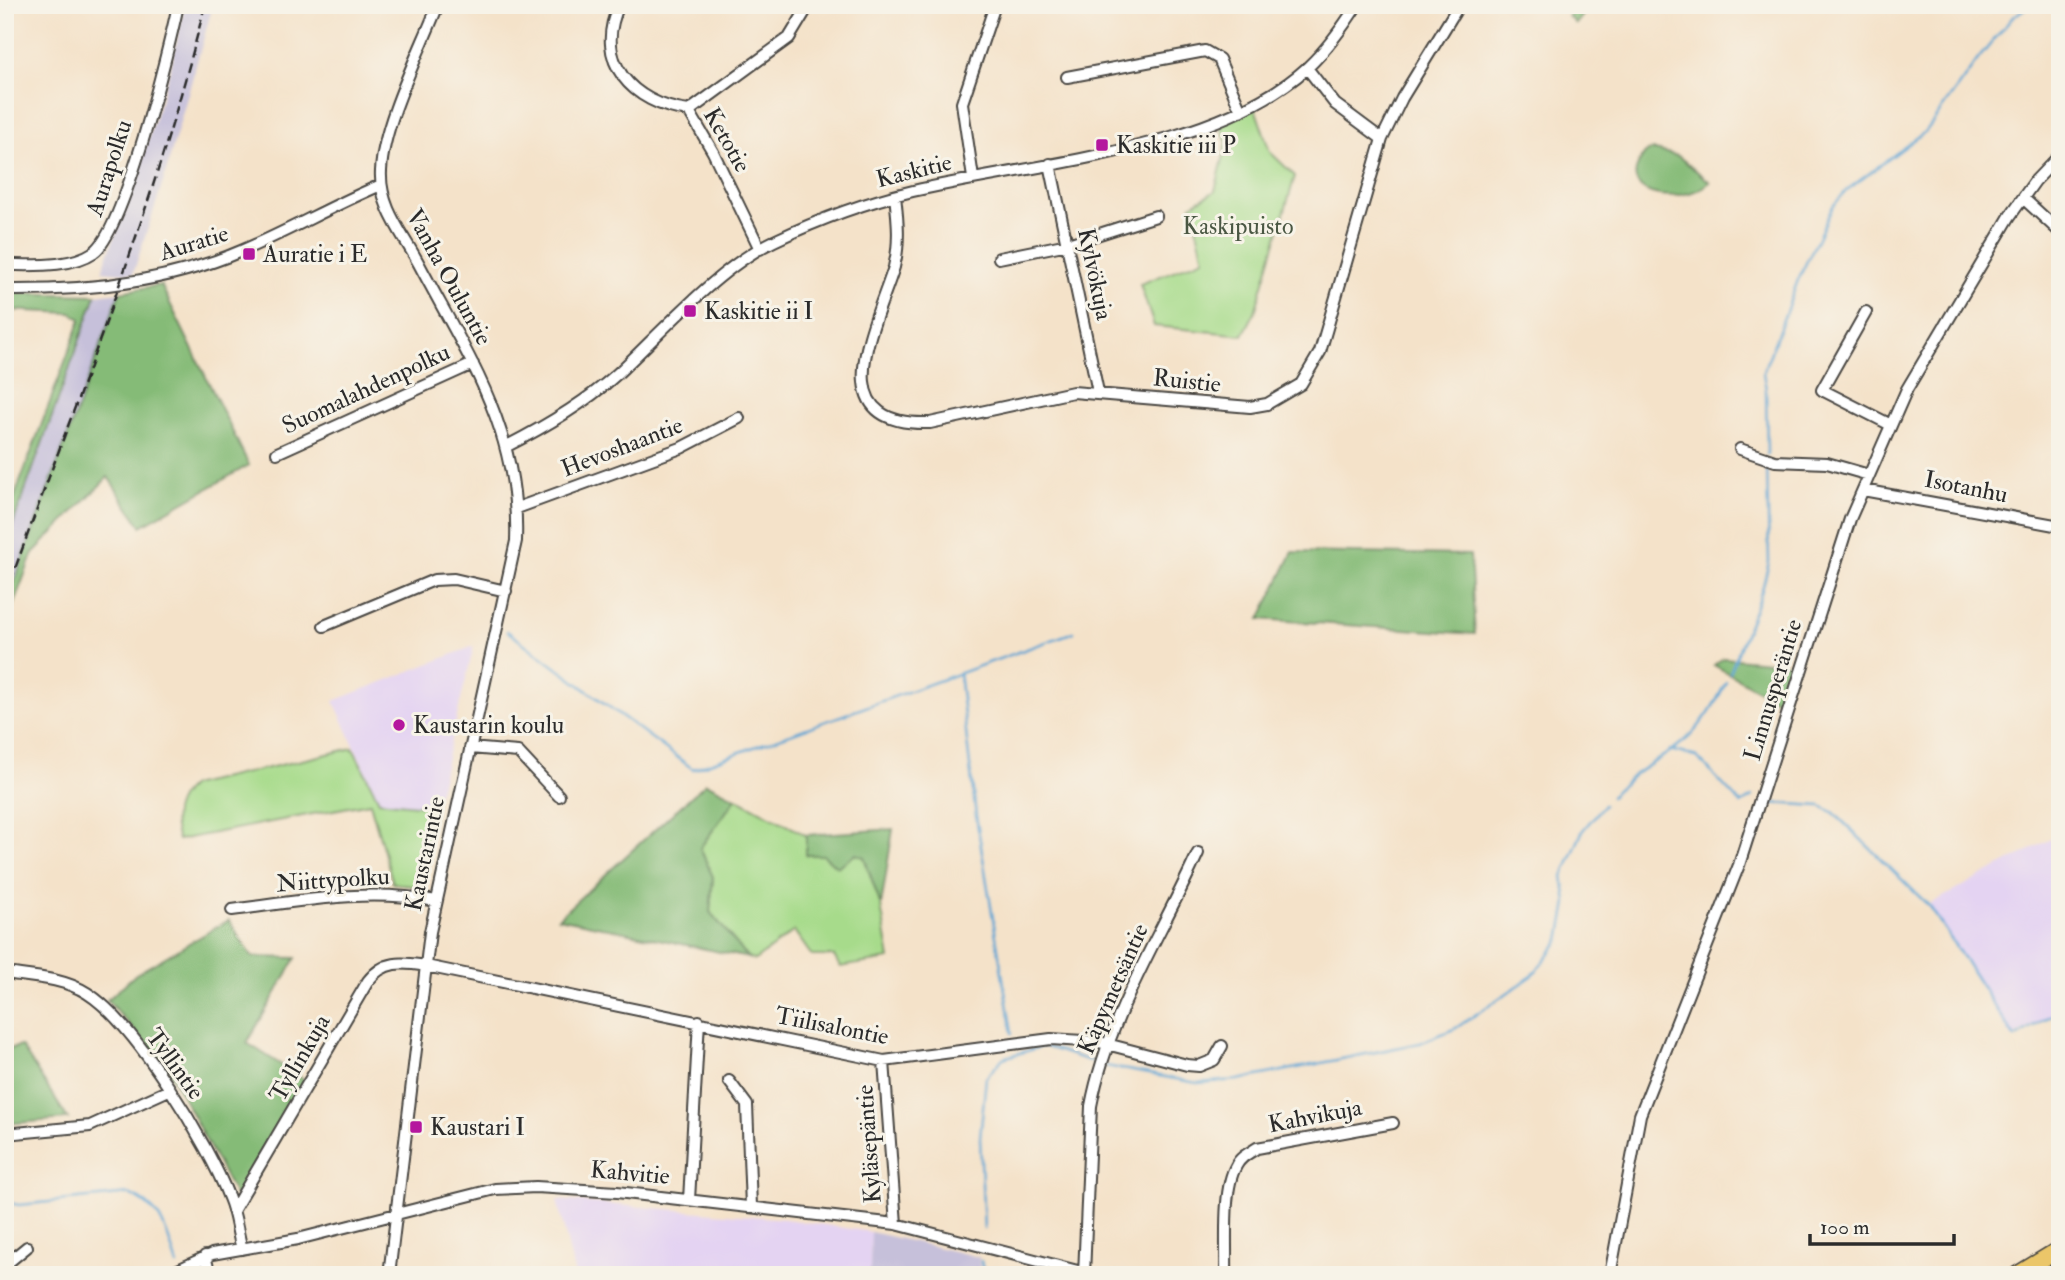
<svg xmlns="http://www.w3.org/2000/svg" width="2065" height="1280" viewBox="0 0 2065 1280" font-family="'IM FELL Double Pica',serif">
	<style>
		.built { fill: #e4d3f2 }
		.industrial { fill: #c6c0da }
		.green { fill: #a7db8b; stroke: #69835b; stroke-width: 2 }
		.forest { fill: #85bb77; stroke: #587351; stroke-width: 2 }
		.lines { fill: none; stroke-linecap: round; stroke-linejoin: round }
		.stream { stroke: #5da4d3; stroke-width: 2.5 }
		.minor-casing { stroke: #494643; stroke-width: 14 }
		.highway-casing { stroke: #494643; stroke-width: 19 }
		.minor { stroke: #fff; stroke-width: 10 }
		.highway { stroke: #ebc669; stroke-width: 16 }
		.rail { stroke: #2b2b2b; stroke-width: 2.5; stroke-dasharray: 10 5; stroke-linecap: butt }
		.poi-dot { fill: #b5179e; stroke: #f7f3e8; stroke-width: 2.5 }
		.labels { text-anchor: middle; dominant-baseline: central; stroke-width: 6; stroke-linejoin: round; paint-order: stroke }
		.street-label { font-size: 24px; fill: #2b2b2b; stroke: #f7f3e8 }
		.poi-label { font-size: 24px; fill: #2b2b2b; stroke: #f7f3e8; text-anchor: start }
		.park-label { font-size: 24px; fill: #4a5743; stroke: #f7f3e8 }
	</style>
	<rect width="100%" height="100%" fill="#f7f3e8"/>
	<filter id="ink" filterUnits="userSpaceOnUse"><feTurbulence type="fractalNoise" baseFrequency=".0143" numOctaves="2"/><feDisplacementMap in="SourceGraphic" scale="14" xChannelSelector="R" yChannelSelector="G"/><feConvolveMatrix kernelMatrix="1 2 1 2 8 2 1 2 1" color-interpolation-filters="sRGB"/></filter>
	<filter id="wash" filterUnits="userSpaceOnUse"><feTurbulence type="fractalNoise" baseFrequency=".00686" numOctaves="4" result="noise"/><feDisplacementMap in="SourceGraphic" scale="28" xChannelSelector="R" yChannelSelector="G"/><feGaussianBlur stdDeviation="1.57" result="paint"/><feColorMatrix in="noise" values="0 0 0 0 0 0 0 0 0 0 0 0 0 0 0 0 0 1.4 0 .05"/><feComposite in="paint" operator="in"/></filter>
	<g filter="url(#wash)">
		<rect width="100%" height="100%" fill="#f4e2c9"/>
		<path class="built" d="M 474,646 L 435,807 L 379,801 L 334,701 Z
			M 2060,834 L 2060,1010 L 2012,1037 L 1928,905 Z
			M 557,1200 L 785,1219 L 871,1232 L 870,1275 L 575,1275 Z"/>
		<path class="industrial" d="M 185,5 L 213,5 L 164,179 L 133,274 L 102,271 L 136,178 L 171,66 Z
			M 120,292 L 5,608 L 5,546 L 96,295 Z
			M 871,1232 L 979,1257 L 980,1275 L 870,1275 Z"/>
		<path class="green" d="M 1254,105 L 1270,152 L 1295,176 L 1255,312 L 1243,335 L 1154,326 L 1140,284 L 1204,259 L 1191,205 L 1215,191 L 1227,143 L 1219,121 Z
			M 353,748 L 379,801 L 435,807 L 417,887 L 393,883 L 370,803 L 178,840 C 171,819 173,801 191,786 Z
			M 736,798 L 806,835 L 806,855 L 857,854 L 864,857 L 881,906 L 890,959 L 840,967 L 834,956 L 812,956 L 794,931 L 755,960 L 748,958 L 710,912 L 713,878 L 700,848 Z"/>
		<path class="forest" d="M 1574,5 L 1591,5 L 1576,24 L 1568,16 Z
			M 1655,150 L 1678,156 L 1710,182 C 1681,208 1607,197 1647,151 Z
			M 161,285 L 249,465 L 141,526 L 108,477 L 33,553 L 5,627 L 5,608 L 120,292 Z
			M 5,293 L 96,295 L 5,546 L 5,522 L 81,319 L 71,313 L 5,310 Z
			M 1293,552 L 1470,555 L 1475,634 L 1260,619 Z
			M 1723,658 L 1792,664 L 1783,704 L 1714,665 Z
			M 706,783 L 736,798 L 700,848 L 713,877 L 710,912 L 748,958 L 558,918 Z
			M 893,829 L 881,906 L 864,857 L 856,854 L 837,867 L 823,855 L 806,855 L 806,835 Z
			M 229,920 L 252,957 L 296,958 L 247,1043 L 305,1080 L 236,1197 L 167,1067 L 107,1000 L 136,974 Z
			M 21,1046 L 68,1119 L 5,1124 L 5,1050 Z"/>
		<g class="lines">
			<path class="stream" d="M 1767,454 L 1766,389 L 1763,373 L 1798,280 L 1833,206 L 1847,190 L 1926,131 L 1979,58 L 2012,18 L 2029,5
				M 507,631 L 693,769 L 1074,632
				M 959,673 L 976,816 L 1012,1033
				M 1730,673 L 1762,590 L 1769,562 L 1767,464
				M 1670,750 L 1697,757 L 1741,804 L 1752,797
				M 1611,797 C 1632,770 1664,760 1689,737 C 1704,722 1717,701 1726,682
				M 1770,803 L 1821,806 L 1833,812 L 1930,907 L 2015,1038 L 2060,1010
				M 1106,1066 L 1197,1083 L 1238,1080 L 1420,1043 L 1456,1028 L 1532,976 L 1560,940 L 1567,903 L 1563,876 L 1583,830 L 1604,805
				M 5,1202 L 19,1205 L 129,1194 C 164,1209 166,1231 177,1265
				M 984,1229 L 980,1138 L 986,1078 L 1003,1058 L 1044,1046 L 1099,1064
				M 981,1261 L 984,1275"/>
		</g>
	</g>
	<g filter="url(#ink)">
		<g class="lines">
			<defs>
				<path id="minor" d="M 619,5 C 593,61 632,104 689,111 L 713,152 L 760,249
					M 1307,68 L 1335,104 L 1382,139
					M 1067,77 L 1205,51 L 1219,59 L 1241,111
					M 689,111 L 789,38 L 809,5
					M 1050,164 L 1098,392
					M 973,178 L 962,103 L 995,5
					M 895,196 C 898,221 900,243 894,267 C 877,322 819,427 930,423 L 1073,392 L 1250,407 L 1267,404 L 1301,384 L 1320,352 L 1382,139 L 1402,98 L 1459,5
					M 2023,198 L 2060,232
					M 999,258 L 1068,244 L 1156,216
					M 5,265 C 33,265 70,268 94,252 C 124,231 169,48 178,5
					M 5,290 C 85,291 167,283 241,251 C 289,231 333,205 381,185
					M 1866,312 L 1822,390 L 1891,425
					M 507,446 C 546,426 584,404 617,374 C 662,332 719,267 774,241 C 818,220 866,202 913,191 C 1031,164 1217,151 1308,67 C 1327,49 1343,27 1357,5
					M 1740,449 L 1775,461 L 1827,463 L 1869,475
					M 277,453 L 473,364
					M 1863,490 L 2060,526
					M 517,508 L 681,448 L 739,418
					M 324,626 L 434,580 L 454,579 L 506,591
					M 470,748 L 518,752 L 559,796
					M 232,910 C 301,901 367,888 436,901
					M 5,973 C 33,977 63,978 87,993 C 135,1023 209,1145 229,1198 C 236,1214 237,1232 242,1249
					M 884,1061 L 896,1224
					M 729,1081 L 747,1105 L 751,1206
					M 5,1134 L 90,1126 L 169,1090
					M 689,1200 L 699,1021
					M 233,1211 L 368,981 C 384,960 402,962 426,966 L 884,1061 L 1051,1039 L 1099,1042 L 1187,1065 L 1199,1066 L 1214,1060 L 1222,1046
					M 205,1256 L 210,1275
					M 5,1265 L 27,1247
					M 167,1275 L 212,1254 L 298,1239 L 495,1189 L 536,1187 L 617,1192 L 896,1224 L 1093,1275
					M 389,1275 L 430,932 L 516,541 C 520,430 468,357 419,264 C 403,234 379,207 381,171 C 383,123 420,51 438,5
					M 1084,1275 L 1091,1106 C 1108,1016 1161,935 1198,853
					M 1226,1275 C 1227,1246 1222,1190 1236,1166 C 1240,1157 1249,1153 1257,1148 L 1393,1123
					M 1610,1275 L 1640,1115 L 1739,865 L 1850,519 L 1907,389 L 2010,216 L 2035,181 L 2060,155"/>
				<path id="highway" d="M 2017,1275 L 2060,1249"/>
			</defs>
			<use href="#minor" class="minor-casing"/>
			<use href="#highway" class="highway-casing"/>
			<use href="#minor" class="minor"/>
			<use href="#highway" class="highway"/>
			<path class="rail" d="M 5,596 C 76,401 155,207 205,5"/>
		</g>
	</g>
	<g class="poi-dot">
		<rect x="1095" y="138" width="14" height="14" rx="3.5"/>
		<rect x="242" y="247" width="14" height="14" rx="3.5"/>
		<rect x="683" y="304" width="14" height="14" rx="3.5"/>
		<circle cx="399" cy="725" r="7"/>
		<rect x="409" y="1120" width="14" height="14" rx="3.5"/>
	</g>
	<g class="labels">
		<g class="street-label">
			<text transform="translate(727 140) rotate(60)">Ketotie</text>
			<text transform="translate(109 168) rotate(-72)">Aurapolku</text>
			<text transform="translate(914 171) rotate(-14)">Kaskitie</text>
			<text transform="translate(194 243) rotate(-17)">Auratie</text>
			<text transform="translate(1095 274) rotate(78)">Kylvökuja</text>
			<text transform="translate(449 277) rotate(61)">Vanha Ouluntie</text>
			<text transform="translate(1187 381) rotate(6)">Ruistie</text>
			<text transform="translate(366 389) rotate(-25)">Suomalahdenpolku</text>
			<text transform="translate(622 447) rotate(-21)">Hevoshaantie</text>
			<text transform="translate(1966 487) rotate(11)">Isotanhu</text>
			<text transform="translate(1773 690) rotate(-73)">Linnusperäntie</text>
			<text transform="translate(425 854) rotate(-78)">Kaustarintie</text>
			<text transform="translate(333 880) rotate(-4)">Niittypolku</text>
			<text transform="translate(1113 989) rotate(-66)">Käpymetsäntie</text>
			<text transform="translate(832 1026) rotate(11)">Tiilisalontie</text>
			<text transform="translate(300 1058) rotate(-60)">Tyllinkuja</text>
			<text transform="translate(175 1064) rotate(54)">Tyllintie</text>
			<text transform="translate(1315 1116) rotate(-11)">Kahvikuja</text>
			<text transform="translate(869 1144) rotate(-94)">Kyläsepäntie</text>
			<text transform="translate(630 1173) rotate(5)">Kahvitie</text>
		</g>
		<g class="poi-label">
			<text x="1116" y="145">Kaskitie iii P</text>
			<text x="263" y="254">Auratie i E</text>
			<text x="704" y="311">Kaskitie ii I</text>
			<text x="413" y="725">Kaustarin koulu</text>
			<text x="430" y="1127">Kaustari I</text>
		</g>
		<g class="park-label">
			<text x="1238" y="226">Kaskipuisto</text>
		</g>
	</g>
	<rect width="2065" height="1280" fill="none" stroke="#f7f3e8" stroke-width="28"/>
	<path d="M1810 1234v10h144v-10" fill="none" stroke="#2b2b2b" stroke-width="3.5"/>
	<text x="1820" y="1234" font-size="21" fill="#2b2b2b" stroke="#f7f3e8" stroke-width="5" paint-order="stroke">100 m</text>
</svg>
